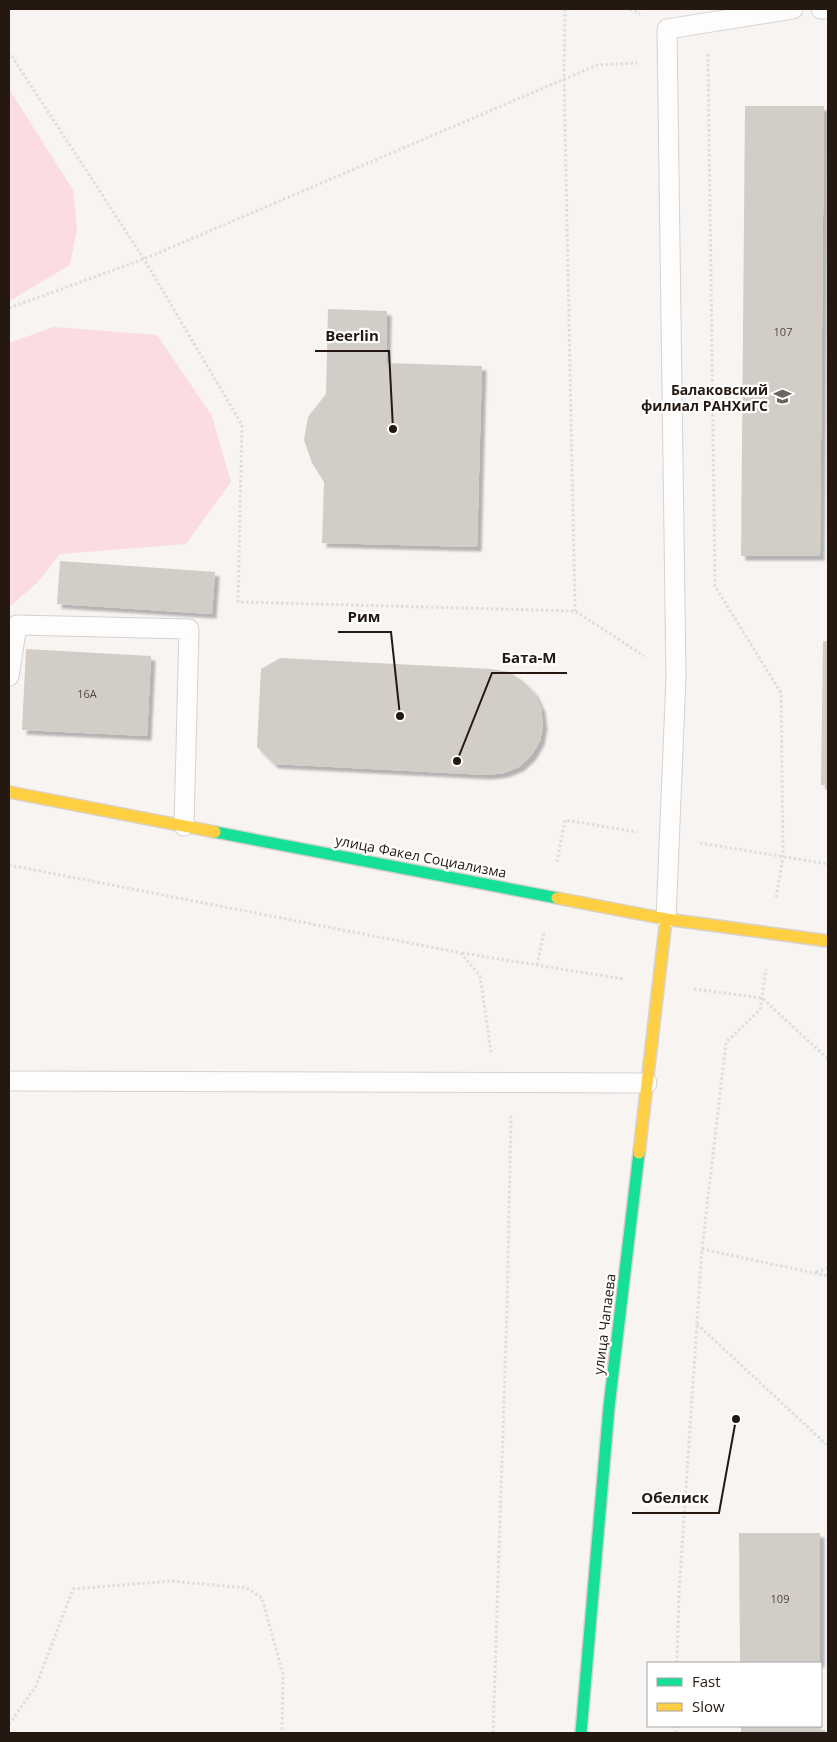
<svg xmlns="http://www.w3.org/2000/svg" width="837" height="1742" viewBox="0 0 837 1742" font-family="'Open Sans',sans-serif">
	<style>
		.green { fill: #fadce2 }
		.building { fill: #d2cec7; filter: url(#shadow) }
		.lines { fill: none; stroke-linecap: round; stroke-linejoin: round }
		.lane-casing { stroke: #d8d1cc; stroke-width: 21 }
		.fast-casing { stroke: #d8d1cc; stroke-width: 14 }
		.slow-casing { stroke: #d8d1cc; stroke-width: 14 }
		.path { stroke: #dfdedd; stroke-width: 3; stroke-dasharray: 2.5 2.5; stroke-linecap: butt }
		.lane { stroke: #fefdfd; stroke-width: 19 }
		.fast { stroke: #16e098; stroke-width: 11 }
		.slow { stroke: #ffcf43; stroke-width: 11 }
		.labels { text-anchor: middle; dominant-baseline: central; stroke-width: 4.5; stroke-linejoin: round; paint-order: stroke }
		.number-label { font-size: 11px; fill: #50463e }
		.poi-label { font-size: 14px; font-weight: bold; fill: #241810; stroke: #fff; text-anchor: end }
		.street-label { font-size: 14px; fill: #241810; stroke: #fff }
		.leader { fill: none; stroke: #241810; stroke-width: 2 }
		.callout-dot { fill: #241810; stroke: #fff; stroke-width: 2 }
		.callout-label { font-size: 15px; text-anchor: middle; font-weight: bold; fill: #241810; stroke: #fff; stroke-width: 4.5; stroke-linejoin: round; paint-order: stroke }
	</style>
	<defs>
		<filter id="shadow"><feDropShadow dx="4.5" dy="4.5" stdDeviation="1" flood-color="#0004"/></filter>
	</defs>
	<rect width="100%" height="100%" fill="#f7f4f2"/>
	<path class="green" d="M 9,89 L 73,190 L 77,229 L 70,265 L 9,301 Z
		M 54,327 L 157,335 L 212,416 L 231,482 L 186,544 L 60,554 L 37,583 L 9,607 L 9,343 Z"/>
	<path class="building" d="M 745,106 L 824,106 L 820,556 L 741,556 Z
		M 328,309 L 387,311 L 386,363 L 482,366 L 477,547 L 322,543 L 324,482 L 312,463 L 304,440 L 308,417 L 326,394 Z
		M 60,561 L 215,572 L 212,614 L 57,604 Z
		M 823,641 L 828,641 L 828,785 L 821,785 Z
		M 26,649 L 151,656 L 147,736 L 22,730 Z
		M 280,658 L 492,669 L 509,672 L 523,681 L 534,693 L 541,708 L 543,725 L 540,741 L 531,756 L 519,767 L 504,773 L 487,775 L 274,764 L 257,747 L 261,669 Z
		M 739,1533 L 820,1533 L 820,1663 L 740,1663 Z
		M 741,1726 L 821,1726 L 821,1733 L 741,1733 Z"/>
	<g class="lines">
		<defs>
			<path id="lane" d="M 821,9 L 828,9
				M 9,676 L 17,625 L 189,629 L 184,826
				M 666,919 L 676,677 L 667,29 L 793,9
				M 9,1081 L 647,1083"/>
			<path id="fast" d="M 215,832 L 557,898
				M 581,1733 L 609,1407 L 639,1153"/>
			<path id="slow" d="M 9,792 L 215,832
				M 557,898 L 666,919 L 828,941
				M 639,1153 L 666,919"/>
		</defs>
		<use href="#lane" class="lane-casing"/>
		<use href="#fast" class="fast-casing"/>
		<use href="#slow" class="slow-casing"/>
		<path class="path" d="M 565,9 L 564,78 L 575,611
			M 630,9 L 640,14
			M 9,52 L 144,259 L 242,425 L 238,602 L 575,611 L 644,656
			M 708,54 L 715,586 L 781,693 L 783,857 L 776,898
			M 9,308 L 144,259 L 597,65 L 637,63
			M 700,843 L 828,864
			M 557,862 L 565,820 L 637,832
			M 9,865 L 461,953 L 480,976 L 491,1052
			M 462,953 L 624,979
			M 537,965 L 544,932
			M 694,989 L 762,998 L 828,1059
			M 702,1249 L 828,1276
			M 816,1272 L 828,1268
			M 697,1324 L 828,1446
			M 677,1663 L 679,1592 L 702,1249 L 726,1042 L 760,1010 L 766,969
			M 9,1724 L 36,1686 L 73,1589 L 171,1581 L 247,1588 L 262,1598 L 283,1674 L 282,1733
			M 493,1733 L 507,1310 L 511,1114
			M 676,1733 L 676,1726"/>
		<use href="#lane" class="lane"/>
		<use href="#fast" class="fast"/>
		<use href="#slow" class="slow"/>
	</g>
	<defs>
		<symbol id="university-bare" viewBox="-9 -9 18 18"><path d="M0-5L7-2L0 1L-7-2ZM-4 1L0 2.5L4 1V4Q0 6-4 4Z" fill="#6e655f" stroke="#fff" stroke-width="2.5" paint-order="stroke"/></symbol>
	</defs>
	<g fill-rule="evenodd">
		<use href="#university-bare" x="770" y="384" width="25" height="25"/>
	</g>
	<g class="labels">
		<g class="number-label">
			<text x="783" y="331">107</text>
			<text x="87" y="693">16А</text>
			<text x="780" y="1598">109</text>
		</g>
		<g class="poi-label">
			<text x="768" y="389">Балаковский<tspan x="768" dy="16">филиал РАНХиГС</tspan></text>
		</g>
		<g class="street-label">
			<text transform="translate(421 856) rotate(11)">улица Факел Социализма</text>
			<text transform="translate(604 1324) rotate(-83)">улица Чапаева</text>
		</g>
	</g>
	<path class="leader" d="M393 429L389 351H315M400 716L391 632H338M457 761L492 673H567M736 1419L719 1513H632"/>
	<g class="callout-dot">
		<circle cx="393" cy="429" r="5"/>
		<circle cx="400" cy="716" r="5"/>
		<circle cx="457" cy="761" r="5"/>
		<circle cx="736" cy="1419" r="5"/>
	</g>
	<g class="callout-label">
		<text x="352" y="341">Beerlin</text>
		<text x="364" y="622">Рим</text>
		<text x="529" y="663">Бата-М</text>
		<text x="675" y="1503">Обелиск</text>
	</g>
	<rect width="837" height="1742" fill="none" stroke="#241810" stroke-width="20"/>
	<rect x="647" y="1662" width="175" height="65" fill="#ffffff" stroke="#a7a39f"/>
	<rect x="657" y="1678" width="25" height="8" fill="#16e098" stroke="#a7a39f"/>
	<text x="692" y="1687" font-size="15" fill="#241810">Fast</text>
	<rect x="657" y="1703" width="25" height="8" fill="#ffcf43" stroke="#a7a39f"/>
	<text x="692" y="1712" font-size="15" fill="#241810">Slow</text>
</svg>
